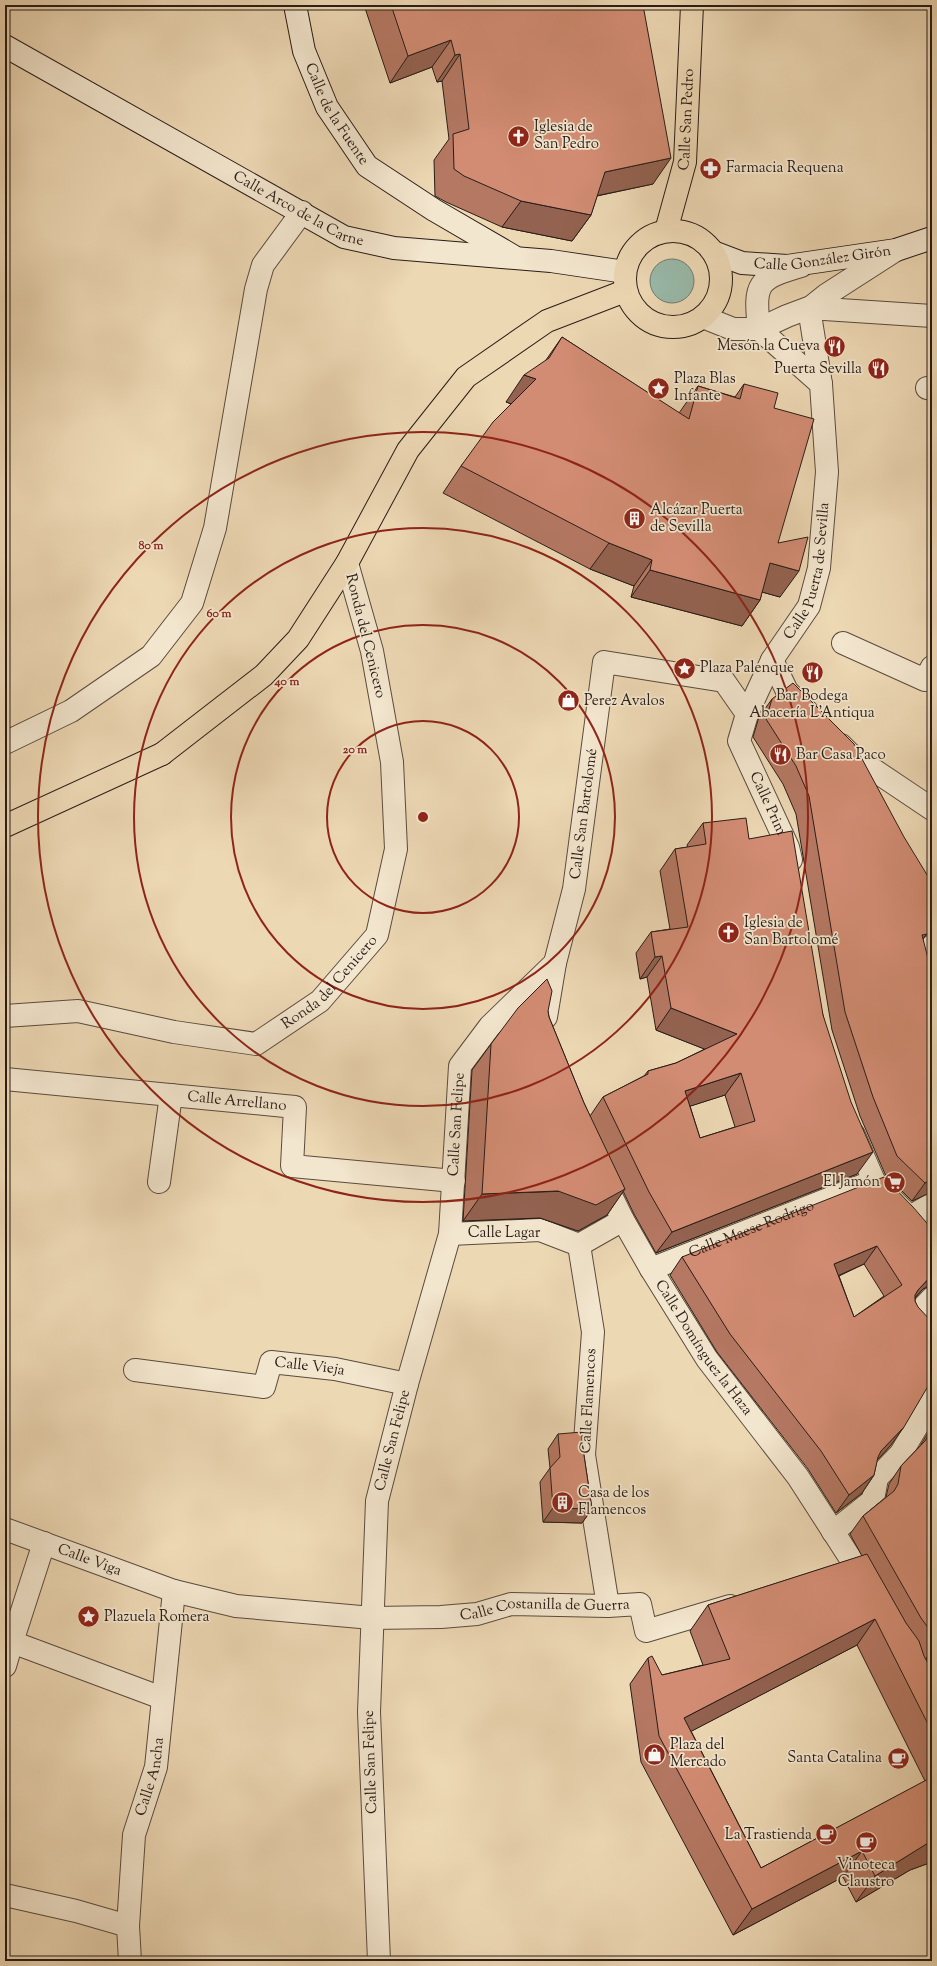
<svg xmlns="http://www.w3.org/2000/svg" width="937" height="1966" viewBox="0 0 937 1966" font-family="'Sorts Mill Goudy',serif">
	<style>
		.water { fill: #99baab; stroke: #6c7b70 }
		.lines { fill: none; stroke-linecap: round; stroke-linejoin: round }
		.street-casing { stroke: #5a4b3e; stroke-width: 24 }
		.secondary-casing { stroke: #291c17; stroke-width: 24 }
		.primary-casing { stroke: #291c17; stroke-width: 24 }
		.highway-casing { stroke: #291c17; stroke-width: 24 }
		.street { stroke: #f3e6ce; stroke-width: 22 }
		.secondary { stroke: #f3e6ce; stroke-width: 22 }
		.primary { stroke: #edd8b4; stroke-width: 22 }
		.highway { stroke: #edd8b4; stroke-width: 22 }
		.wall { fill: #b57863; stroke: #291c17; fill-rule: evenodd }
		.shaded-wall { fill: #936250; stroke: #291c17 }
		.building { fill: #d28c73; stroke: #291c17; fill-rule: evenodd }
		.ring { fill: none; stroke: #8f2418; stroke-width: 2 }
		.labels { text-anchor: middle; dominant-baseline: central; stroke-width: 3.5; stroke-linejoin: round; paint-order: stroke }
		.street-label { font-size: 15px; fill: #291c17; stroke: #f3e6ce }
		.poi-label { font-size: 15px; fill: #291c17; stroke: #f3e6ce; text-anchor: start }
		.centre { fill: #8f2418; stroke: #f3e6ce; stroke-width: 2 }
		.ring-label { font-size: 12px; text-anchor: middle; font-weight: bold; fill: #8f2418; stroke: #f3e6ce; stroke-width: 3.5; stroke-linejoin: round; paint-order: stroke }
	</style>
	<rect width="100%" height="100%" fill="#edd8b4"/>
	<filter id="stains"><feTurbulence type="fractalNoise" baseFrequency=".005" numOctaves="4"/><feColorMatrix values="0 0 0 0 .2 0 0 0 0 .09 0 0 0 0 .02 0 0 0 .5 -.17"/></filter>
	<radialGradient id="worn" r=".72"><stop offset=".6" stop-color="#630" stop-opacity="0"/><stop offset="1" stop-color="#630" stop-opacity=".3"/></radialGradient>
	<path class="water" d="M650 281a22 22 0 1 1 44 0a22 22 0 1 1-44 0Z"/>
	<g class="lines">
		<defs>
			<g id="street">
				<path d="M 703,317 L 733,329 L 759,329 L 787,316 L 811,307 L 826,295 L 896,250"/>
				<path d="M 821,384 L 809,308 L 932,316"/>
				<path d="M 927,388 L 932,389"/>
				<path d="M 843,643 L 925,680 L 932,667"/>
				<path d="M 772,660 L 787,691 L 806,710"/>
				<path id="s1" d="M 747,714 L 739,741 L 788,847 L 791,860"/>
				<path d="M 5,743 L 71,711 L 151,656 L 192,603 L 215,528 L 256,289 L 263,265 L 302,212"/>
				<path d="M 841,745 L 850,754 L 932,809"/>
				<path d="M 932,946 L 926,954 L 932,969"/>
				<path id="s2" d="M 5,1016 L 78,1011 L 174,1032 L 256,1044 L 320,1001 L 377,935 L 396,849 L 392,762 L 372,651 L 347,563"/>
				<path id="s3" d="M 546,1017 L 555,963 L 574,889 L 604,662 L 724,681 L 747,714 L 772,660 L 809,606 L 819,568 L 827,472 L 821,384 L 759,329 C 754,283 757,279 801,266"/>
				<path id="s4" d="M 5,1079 L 295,1107 L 292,1166 L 454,1181"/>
				<path d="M 854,1135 L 874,1181 L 910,1217 L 932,1245"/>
				<path id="s5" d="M 602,1177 L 623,1220 L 651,1269 L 707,1359 L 798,1477 L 854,1564 L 866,1585"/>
				<path d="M 159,1182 L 171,1095"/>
				<path d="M 910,1217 L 932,1204"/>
				<path d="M 450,1234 L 540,1230 L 579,1245"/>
				<path d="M 579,1245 L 593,1332 L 584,1455 L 608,1606"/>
				<path d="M 579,1245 L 623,1220"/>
				<path id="s6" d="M 651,1269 L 874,1181"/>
				<path d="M 932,1298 L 914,1317 L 932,1336"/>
				<path id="s7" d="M 135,1370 L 264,1387 L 271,1362 L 335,1369 L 407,1384"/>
				<path id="s8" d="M 5,1529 L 174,1591 L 236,1606 L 372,1618 L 441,1617 L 477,1614 L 511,1604 L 608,1606 L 640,1604 L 646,1631 L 730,1606"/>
				<path d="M 833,1532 L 873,1500 L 877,1478 L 901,1453 L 931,1403 L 930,1370 L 932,1368"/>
				<path d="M 12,1642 L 44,1543"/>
				<path d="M 5,1666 L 12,1642 L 162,1698"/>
				<path d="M 5,1895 L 76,1911 L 128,1926"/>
				<path id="s9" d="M 130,1961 L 128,1926 L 134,1835 L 156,1767 L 174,1591"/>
				<path id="s10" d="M 379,1961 L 369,1712 L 377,1501 L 407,1384 L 450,1234 L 460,1066 L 490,1026 L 555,963"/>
			</g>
			<g id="secondary">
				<path id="s11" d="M 295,5 L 304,51 L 327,107 L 367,166 L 434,210 L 513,256"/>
				<path id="s12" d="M 5,46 L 344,237 L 394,248 L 551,261 L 625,272"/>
				<path id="s13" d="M 713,252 L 742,263 L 787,266 L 896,250 L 932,238"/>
			</g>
			<g id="primary">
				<circle cx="673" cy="279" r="48"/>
				<path id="s14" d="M 666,231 L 685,162 L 692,5"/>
				<path d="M 162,754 L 264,675 L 298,639 L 347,563 L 408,450 L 466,377 L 547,321 L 625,291"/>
			</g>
			<path id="highway" d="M 5,826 L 162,754"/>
		</defs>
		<use href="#street" class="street-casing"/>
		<use href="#secondary" class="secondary-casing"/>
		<use href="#primary" class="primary-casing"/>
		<use href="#highway" class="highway-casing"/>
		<use href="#street" class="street"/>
		<use href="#secondary" class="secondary"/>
		<use href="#primary" class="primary"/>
		<use href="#highway" class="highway"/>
	</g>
	<path class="wall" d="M 365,5 L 643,5 L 653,184 L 597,196 L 591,215 L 572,241 L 502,227 L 446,202 L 435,196 L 434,160 L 449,139 L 442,81 L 437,82 L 432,67 L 390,83 L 365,8 Z
		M 562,337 L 679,413 L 698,386 L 735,397 L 744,384 L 774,408 L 778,543 L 780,597 L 762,592 L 760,600 L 742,626 L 631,597 L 634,586 L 590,569 L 443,493 L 461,466 L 512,404 L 506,402 L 546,360 Z
		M 772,699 L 927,934 L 925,936 L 923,939 L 931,1192 L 912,1201 L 885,1174 L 860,1116 L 832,1030 L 796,814 L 783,784 L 753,737 L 759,717 Z
		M 703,823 L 749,839 L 823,1015 L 857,1174 L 656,1253 L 634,1214 L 623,1191 L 607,1215 L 578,1231 L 540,1218 L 463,1221 L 472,1070 L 491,1044 L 548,1011 L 549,1017 L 584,1103 L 590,1116 L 603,1097 L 644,1076 L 648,1071 L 676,1063 L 705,1049 L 656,1030 L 647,977 L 640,979 L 636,953 L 651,932 L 670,929 L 660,871 L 675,849 L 688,847 L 687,845 ZM 725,1095 L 735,1127 L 700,1138 L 690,1106 Z
		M 932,1216 L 932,1225 L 929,1220 Z
		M 932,1229 L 929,1286 L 923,1289 L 915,1298 L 915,1301 L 931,1356 L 891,1445 L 877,1460 L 874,1475 L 862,1493 L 836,1513 L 808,1469 L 717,1352 L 670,1275 L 682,1257 ZM 864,1264 L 884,1296 L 854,1317 L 839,1276 Z
		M 932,1426 L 932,1656 L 926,1659 L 932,1671 L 932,1862 L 910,1870 L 856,1902 L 843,1877 L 733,1935 L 641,1762 L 630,1684 L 648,1658 L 662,1675 L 703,1665 L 690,1631 L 708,1605 L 862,1556 L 850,1534 L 863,1516 L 886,1497 L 889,1484 L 901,1466 L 920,1446 ZM 857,1645 L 925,1781 L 761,1868 L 691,1731 Z
		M 558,1434 L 582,1442 L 592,1509 L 582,1523 L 543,1522 L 540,1482 L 550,1468 L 548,1449 Z"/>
	<path class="shaded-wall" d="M 451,40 L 432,67 L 390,83 L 408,56 Z
		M 460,54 L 442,81 L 437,82 L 455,55 Z
		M 671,158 L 653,184 L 586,198 L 605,172 Z
		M 521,201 L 591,215 L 572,241 L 502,227 Z
		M 524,375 L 536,379 L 517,406 L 506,402 Z
		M 609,543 L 652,560 L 634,586 L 590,569 Z
		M 770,563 L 799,571 L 780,597 L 751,589 Z
		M 650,570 L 760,600 L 742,626 L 631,597 Z
		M 932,924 L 932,934 L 927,934 L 925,936 L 914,952 L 922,935 Z
		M 662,956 L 647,977 L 640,979 L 655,957 Z
		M 671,1008 L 737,1034 L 722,1056 L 656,1030 Z
		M 741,1073 L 725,1095 L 669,1113 L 685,1091 Z
		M 873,1152 L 857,1174 L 656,1253 L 672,1232 Z
		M 932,1179 L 932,1192 L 912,1201 L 925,1183 Z
		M 625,1189 L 607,1215 L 578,1231 L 540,1218 L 463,1221 L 482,1194 Z
		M 877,1246 L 864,1264 L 822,1283 L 834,1264 Z
		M 932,1275 L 932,1286 L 929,1286 L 923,1289 L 905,1308 L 918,1290 Z
		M 932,1346 L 932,1356 L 929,1356 Z
		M 904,1427 L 891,1445 L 868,1470 L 881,1451 Z
		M 874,1475 L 862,1493 L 836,1513 L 849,1495 Z
		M 553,1508 L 592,1509 L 582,1523 L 543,1522 Z
		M 875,1619 L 857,1645 L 665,1745 L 684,1718 Z
		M 932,1649 L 932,1656 L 925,1660 Z
		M 932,1842 L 932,1862 L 910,1870 L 856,1902 L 875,1876 L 928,1843 Z
		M 862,1851 L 843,1877 L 733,1935 L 752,1909 Z"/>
	<path class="building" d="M 391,5 L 643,5 L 671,158 L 605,172 L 591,215 L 521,201 L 464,176 L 454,169 L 453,134 L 469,129 L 460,54 L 455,55 L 451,40 L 408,56 Z
		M 562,337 L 689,419 L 698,386 L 740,399 L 744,384 L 778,393 L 774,408 L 814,419 L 778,543 L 808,537 L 799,571 L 770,563 L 760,600 L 650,570 L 652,560 L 609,543 L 461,466 L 493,422 L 536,379 L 524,375 L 549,358 Z
		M 793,683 L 854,744 L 904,837 L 932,883 L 932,925 L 927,934 L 922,935 L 932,974 L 932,1179 L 925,1183 L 897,1156 L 873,1097 L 845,1012 L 809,796 L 796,766 L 766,719 L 772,699 Z
		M 746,818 L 749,839 L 792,831 L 823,1015 L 851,1102 L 873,1152 L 672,1232 L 649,1192 L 603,1097 L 648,1074 L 648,1071 L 676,1063 L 737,1034 L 671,1008 L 662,956 L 655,957 L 651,932 L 688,927 L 675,849 L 706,844 L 703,823 ZM 741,1073 L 755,1121 L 700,1138 L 685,1091 Z
		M 547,979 L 552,991 L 548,1011 L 549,1017 L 584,1103 L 625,1189 L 596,1205 L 558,1191 L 482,1194 L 491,1044 L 518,1008 Z
		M 884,1177 L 913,1207 L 932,1229 L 932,1275 L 918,1290 L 915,1295 L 915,1301 L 918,1307 L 932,1322 L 932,1348 L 930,1352 L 931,1381 L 904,1427 L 881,1451 L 878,1457 L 874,1475 L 849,1495 L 821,1451 L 730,1334 L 682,1257 ZM 877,1246 L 902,1285 L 854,1317 L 834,1264 Z
		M 932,1429 L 932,1633 L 921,1618 L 863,1516 L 894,1491 L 898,1484 L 901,1466 L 925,1441 Z
		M 582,1432 L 582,1442 L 592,1509 L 553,1508 L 550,1468 L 560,1457 L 558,1434 Z
		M 867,1554 L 906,1623 L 919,1641 L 924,1656 L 932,1671 L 932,1732 L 875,1619 L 684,1718 L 761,1868 L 932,1777 L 932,1842 L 928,1843 L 875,1876 L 862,1851 L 752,1909 L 659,1736 L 648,1658 L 652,1656 L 662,1675 L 730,1659 L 708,1605 Z"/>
	<g class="ring">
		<circle cx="423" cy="817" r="96"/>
		<circle cx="423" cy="817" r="192"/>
		<circle cx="423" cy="817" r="289"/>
		<circle cx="423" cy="817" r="385"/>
	</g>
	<defs>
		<symbol id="church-disc" viewBox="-11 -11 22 22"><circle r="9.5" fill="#8f2418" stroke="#f3e6ce"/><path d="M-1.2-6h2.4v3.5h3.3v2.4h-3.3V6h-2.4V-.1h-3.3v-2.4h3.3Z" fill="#fff"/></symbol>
		<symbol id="pharmacy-disc" viewBox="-11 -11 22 22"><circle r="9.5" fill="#8f2418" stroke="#f3e6ce"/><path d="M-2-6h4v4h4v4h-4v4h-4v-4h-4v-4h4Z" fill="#fff"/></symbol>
		<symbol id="restaurant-disc" viewBox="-11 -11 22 22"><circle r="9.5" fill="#8f2418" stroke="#f3e6ce"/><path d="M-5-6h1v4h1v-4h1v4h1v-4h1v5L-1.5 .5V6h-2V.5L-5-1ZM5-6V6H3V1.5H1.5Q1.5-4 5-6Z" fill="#fff"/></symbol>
		<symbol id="sight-disc" viewBox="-11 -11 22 22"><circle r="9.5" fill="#8f2418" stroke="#f3e6ce"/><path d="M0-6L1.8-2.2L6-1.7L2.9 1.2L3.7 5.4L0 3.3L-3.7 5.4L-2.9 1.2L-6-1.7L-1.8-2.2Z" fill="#fff"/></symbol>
		<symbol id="building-disc" viewBox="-11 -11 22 22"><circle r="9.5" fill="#8f2418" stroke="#f3e6ce"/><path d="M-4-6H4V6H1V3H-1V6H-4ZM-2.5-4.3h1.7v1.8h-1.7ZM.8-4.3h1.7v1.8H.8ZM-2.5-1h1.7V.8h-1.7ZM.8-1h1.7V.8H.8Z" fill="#fff"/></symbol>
		<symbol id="shop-disc" viewBox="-11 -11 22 22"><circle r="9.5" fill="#8f2418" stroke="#f3e6ce"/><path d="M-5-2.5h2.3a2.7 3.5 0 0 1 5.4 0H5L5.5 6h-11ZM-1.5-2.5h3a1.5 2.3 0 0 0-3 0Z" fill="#fff"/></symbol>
		<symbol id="supermarket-disc" viewBox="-11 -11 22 22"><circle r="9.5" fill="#8f2418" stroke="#f3e6ce"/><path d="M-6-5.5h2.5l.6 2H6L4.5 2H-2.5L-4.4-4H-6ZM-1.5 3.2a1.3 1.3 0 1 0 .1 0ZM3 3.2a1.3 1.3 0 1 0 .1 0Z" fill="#fff"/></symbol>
		<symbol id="cafe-disc" viewBox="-11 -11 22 22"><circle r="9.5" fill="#8f2418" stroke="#f3e6ce"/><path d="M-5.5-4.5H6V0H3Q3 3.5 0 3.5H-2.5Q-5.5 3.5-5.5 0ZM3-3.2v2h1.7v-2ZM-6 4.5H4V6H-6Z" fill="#fff"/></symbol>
	</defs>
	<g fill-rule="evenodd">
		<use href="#church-disc" x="506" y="124" width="25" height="25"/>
		<use href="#pharmacy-disc" x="698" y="156" width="25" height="25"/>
		<use href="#restaurant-disc" x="822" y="334" width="25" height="25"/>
		<use href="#restaurant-disc" x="866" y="356" width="25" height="25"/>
		<use href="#sight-disc" x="646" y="376" width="25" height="25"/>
		<use href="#building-disc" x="622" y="506" width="25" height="25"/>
		<use href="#sight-disc" x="672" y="656" width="25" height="25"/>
		<use href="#restaurant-disc" x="800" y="660" width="25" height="25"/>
		<use href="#shop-disc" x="556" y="688" width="25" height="25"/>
		<use href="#restaurant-disc" x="768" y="742" width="25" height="25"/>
		<use href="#church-disc" x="716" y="920" width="25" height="25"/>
		<use href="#supermarket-disc" x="882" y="1170" width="25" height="25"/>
		<use href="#building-disc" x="550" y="1490" width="25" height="25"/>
		<use href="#sight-disc" x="76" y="1604" width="25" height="25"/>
		<use href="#shop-disc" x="642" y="1742" width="25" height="25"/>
		<use href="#cafe-disc" x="886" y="1746" width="25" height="25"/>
		<use href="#cafe-disc" x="814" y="1822" width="25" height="25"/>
		<use href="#cafe-disc" x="854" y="1830" width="25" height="25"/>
	</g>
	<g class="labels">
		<g class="street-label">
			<text stroke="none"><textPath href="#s11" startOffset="118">Calle de la Fuente</textPath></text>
			<text stroke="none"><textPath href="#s14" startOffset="114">Calle San Pedro</textPath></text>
			<text stroke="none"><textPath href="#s12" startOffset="336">Calle Arco de la Carne</textPath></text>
			<text stroke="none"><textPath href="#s13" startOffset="112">Calle González Girón</textPath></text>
			<text stroke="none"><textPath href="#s3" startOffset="680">Calle Puerta de Sevilla</textPath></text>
			<text transform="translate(365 636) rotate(76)">Ronda del Cenicero</text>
			<text stroke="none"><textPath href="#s1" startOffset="97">Calle Prim</textPath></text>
			<text stroke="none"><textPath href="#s3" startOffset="207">Calle San Bartolomé</textPath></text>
			<text stroke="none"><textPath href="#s2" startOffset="351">Ronda del Cenicero</textPath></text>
			<text stroke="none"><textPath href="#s4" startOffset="233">Calle Arrellano</textPath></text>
			<text stroke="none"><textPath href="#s10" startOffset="847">Calle San Felipe</textPath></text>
			<text stroke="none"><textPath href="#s6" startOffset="108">Calle Maese Rodrigo</textPath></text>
			<text x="504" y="1233">Calle Lagar</text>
			<text stroke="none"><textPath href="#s5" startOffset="199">Calle Domínguez la Haza</textPath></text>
			<text stroke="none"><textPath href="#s7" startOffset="195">Calle Vieja</textPath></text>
			<text transform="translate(589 1401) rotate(-87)">Calle Flamencos</text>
			<text stroke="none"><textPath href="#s10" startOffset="523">Calle San Felipe</textPath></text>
			<text stroke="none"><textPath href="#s8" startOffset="90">Calle Viga</textPath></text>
			<text stroke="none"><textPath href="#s8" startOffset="554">Calle Costanilla de Guerra</textPath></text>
			<text transform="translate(371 1762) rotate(-92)">Calle San Felipe</text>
			<text stroke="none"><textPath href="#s9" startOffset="187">Calle Ancha</textPath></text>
		</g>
		<g class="poi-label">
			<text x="534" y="127">Iglesia de<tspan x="534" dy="17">San Pedro</tspan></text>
			<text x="726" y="168">Farmacia Requena</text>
			<text x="820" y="346" text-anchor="end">Mesón la Cueva</text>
			<text x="862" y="369" text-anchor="end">Puerta Sevilla</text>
			<text x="674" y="379">Plaza Blas<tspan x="674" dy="17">Infante</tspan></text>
			<text x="650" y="510">Alcázar Puerta<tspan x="650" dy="17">de Sevilla</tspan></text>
			<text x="700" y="668">Plaza Palenque</text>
			<text x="812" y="696" text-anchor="middle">Bar Bodega<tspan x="812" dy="17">Abacería L'Antiqua</tspan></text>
			<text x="584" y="701">Perez Avalos</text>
			<text x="796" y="755">Bar Casa Paco</text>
			<text x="744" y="923">Iglesia de<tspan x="744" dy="17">San Bartolomé</tspan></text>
			<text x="880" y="1182" text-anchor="end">El Jamón</text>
			<text x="578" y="1493">Casa de los<tspan x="578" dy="17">Flamencos</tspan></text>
			<text x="104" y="1617">Plazuela Romera</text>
			<text x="670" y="1745">Plaza del<tspan x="670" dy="17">Mercado</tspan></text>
			<text x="882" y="1758" text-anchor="end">Santa Catalina</text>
			<text x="812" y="1835" text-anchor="end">La Trastienda</text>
			<text x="866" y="1865" text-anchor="middle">Vinoteca<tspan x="866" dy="17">Claustro</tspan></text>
		</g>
	</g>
	<circle cx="423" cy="817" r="6" class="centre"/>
	<g class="ring-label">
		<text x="151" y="549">80 m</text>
		<text x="219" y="617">60 m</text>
		<text x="287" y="685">40 m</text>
		<text x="355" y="753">20 m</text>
	</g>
	<rect width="937" height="1966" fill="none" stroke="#edd8b4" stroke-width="20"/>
	<rect x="6" y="6" width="925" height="1954" fill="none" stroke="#291c17" stroke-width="2"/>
	<rect x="10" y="10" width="917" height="1946" fill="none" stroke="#291c17"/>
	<rect width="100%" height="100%" filter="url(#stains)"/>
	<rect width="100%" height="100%" fill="url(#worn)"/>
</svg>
